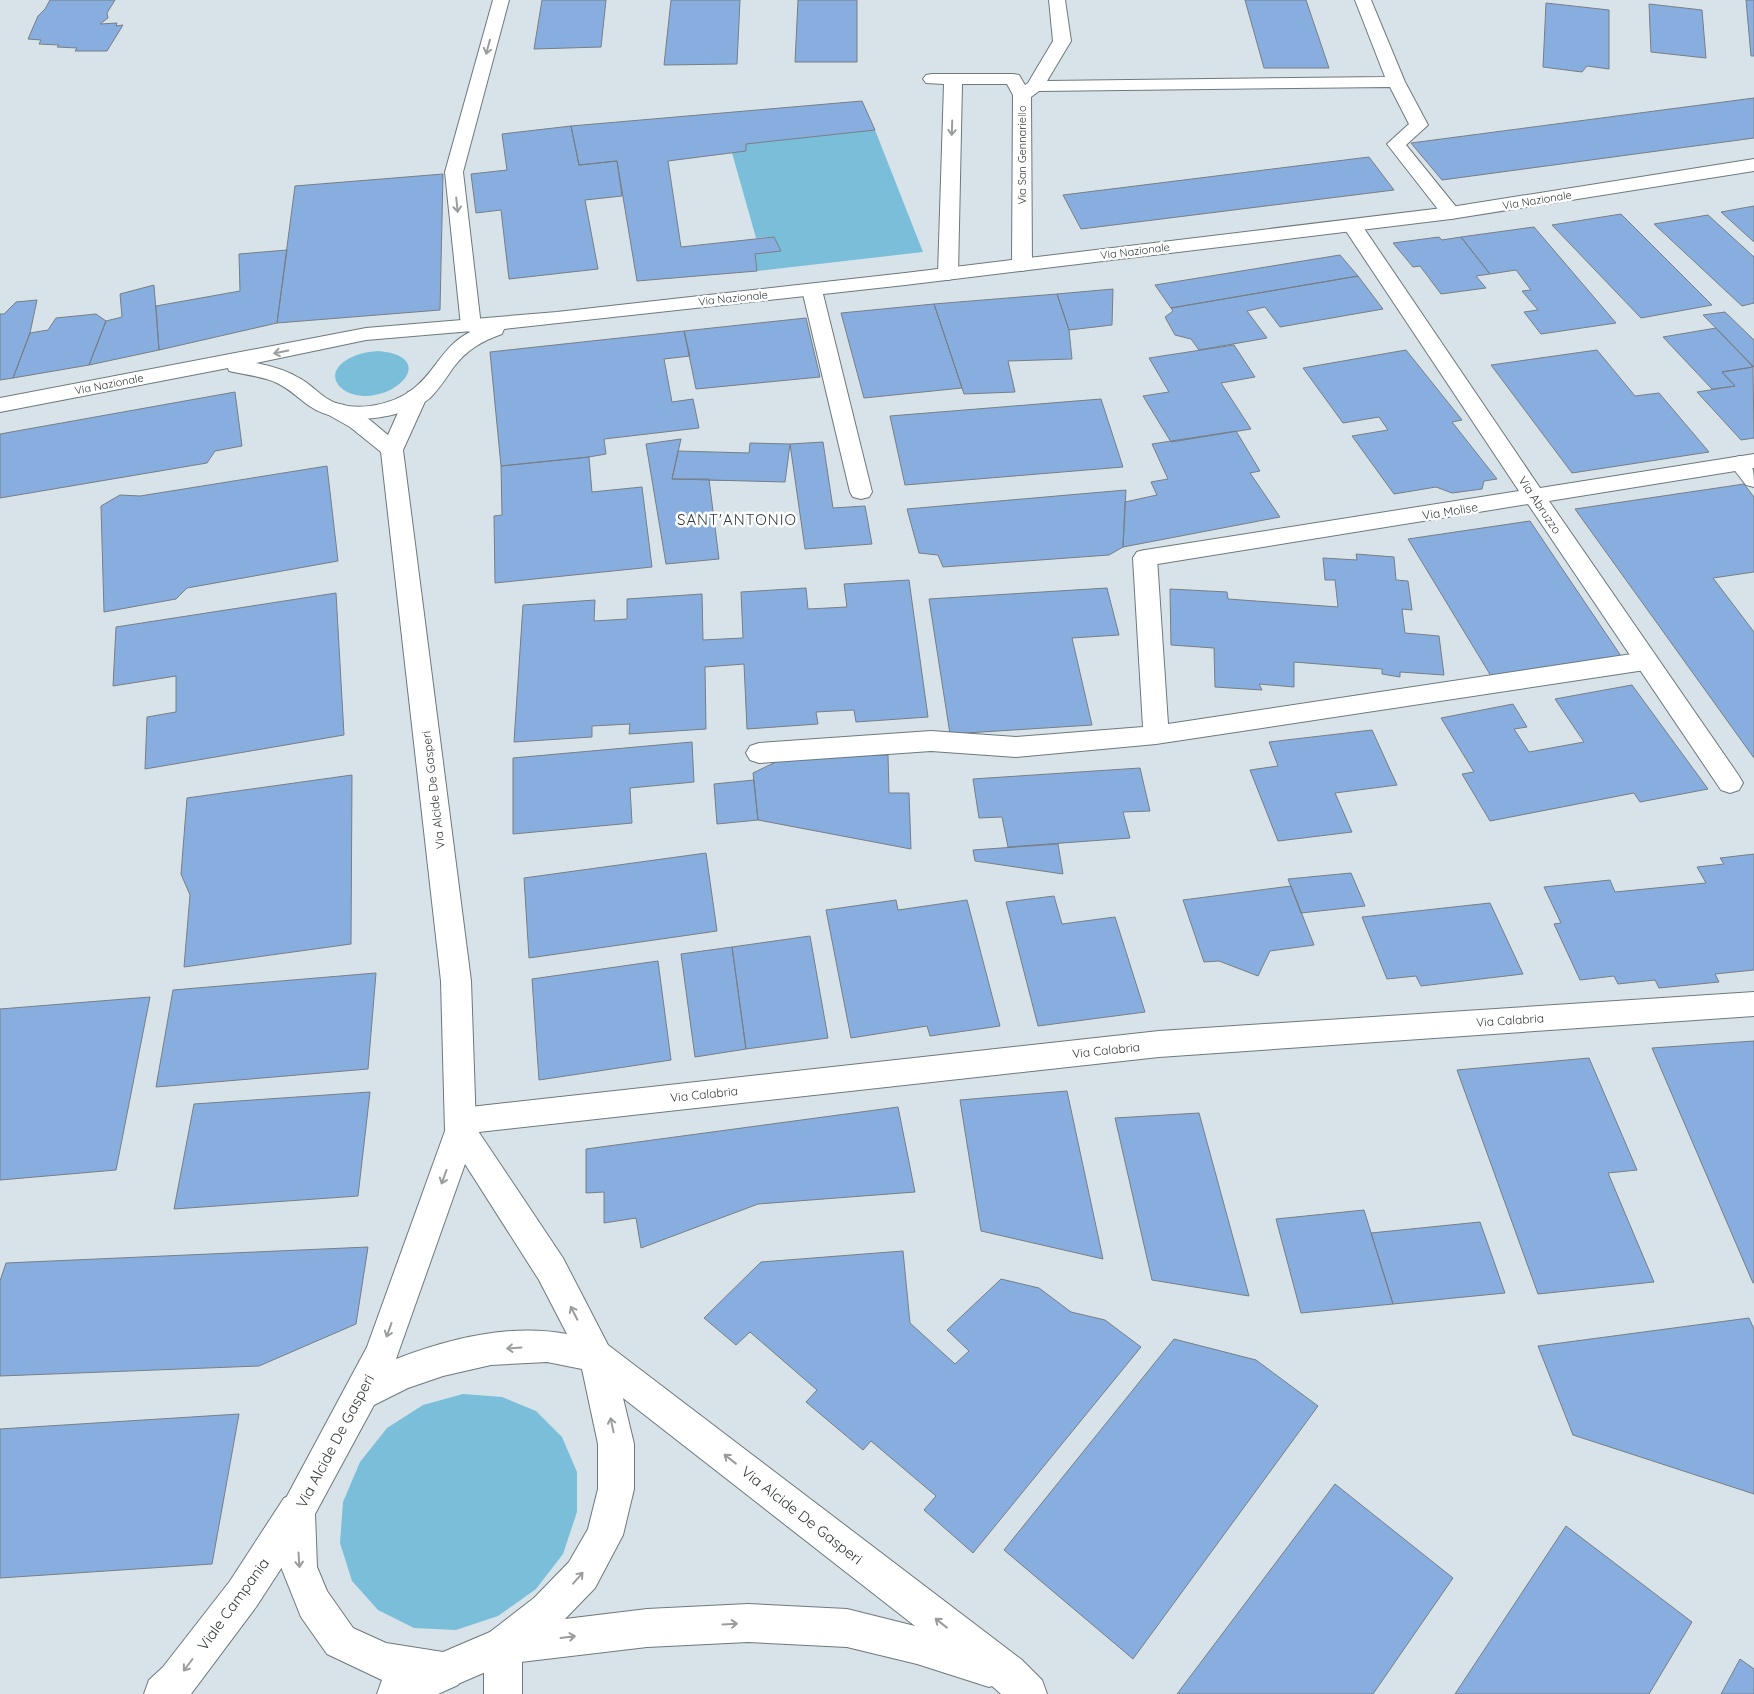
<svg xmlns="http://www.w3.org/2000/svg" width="1754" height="1694" viewBox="0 0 1754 1694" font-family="Quicksand,sans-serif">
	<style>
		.green { fill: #7bbeda }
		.building { fill: #88aedf; stroke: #777e86 }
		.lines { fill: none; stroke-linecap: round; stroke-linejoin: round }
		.lane-casing { stroke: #6d797d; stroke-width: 2 }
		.street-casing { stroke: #6d797d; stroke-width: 2 }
		.secondary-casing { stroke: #6d797d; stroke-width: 2 }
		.primary-casing { stroke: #6d797d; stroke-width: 2 }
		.lane { fill: #fff; fill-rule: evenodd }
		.street { fill: #fff; fill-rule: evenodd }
		.secondary { fill: #fff; fill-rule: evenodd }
		.primary { fill: #fff; fill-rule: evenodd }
		.oneway { stroke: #9a9c9e }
		.labels { text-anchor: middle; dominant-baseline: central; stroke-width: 5; stroke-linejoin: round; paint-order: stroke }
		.far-street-label { font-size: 11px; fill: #34393c; stroke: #fff }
		.street-label { font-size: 12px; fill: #34393c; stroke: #fff }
		.quarter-label { font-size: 15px; letter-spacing: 1px; fill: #2f393d; stroke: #fff }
		.near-street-label { font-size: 15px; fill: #34393c; stroke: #fff }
	</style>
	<rect width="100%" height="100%" fill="#d7e3e9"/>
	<path class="green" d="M 875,130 L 923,252 L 757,271 L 755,254 L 780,251 L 774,237 L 756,238 L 732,153 L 746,144 Z
		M 378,351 C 439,356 397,403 356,395 C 337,391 326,374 345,361 C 355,354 366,352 378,351 Z
		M 463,1394 L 502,1397 L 536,1411 L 562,1437 L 577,1472 L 577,1512 L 563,1554 L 536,1589 L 498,1616 L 456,1630 L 414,1628 L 378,1610 L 352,1581 L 340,1543 L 343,1502 L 360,1462 L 387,1428 L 423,1405 Z"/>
	<path class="building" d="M 50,0 L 115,0 L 107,13 L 108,18 L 100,24 L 117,23 L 116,26 L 123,25 L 107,51 L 75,51 L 77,48 L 57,47 L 59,45 L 39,44 L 41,40 L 28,39 L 38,16 L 45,9 Z
		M 542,0 L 606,0 L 601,47 L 534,49 Z
		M 671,0 L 740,0 L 737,64 L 664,65 Z
		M 798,0 L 857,0 L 857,62 L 795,62 Z
		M 1245,0 L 1306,0 L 1329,68 L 1264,68 Z
		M 1746,0 L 1754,0 L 1754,56 L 1751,56 Z
		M 1546,3 L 1609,10 L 1609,69 L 1587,66 L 1582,72 L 1543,67 Z
		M 1649,4 L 1702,10 L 1706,58 L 1651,52 Z
		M 1754,98 L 1754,138 L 1442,180 L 1411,143 Z
		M 862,101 L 875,130 L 746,144 L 746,151 L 668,161 L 681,247 L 774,237 L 781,251 L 755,254 L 757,271 L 637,281 L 617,161 L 579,165 L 571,126 Z
		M 571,126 L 579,165 L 617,161 L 622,196 L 585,200 L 598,269 L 509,279 L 501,210 L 476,213 L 471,174 L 507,170 L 502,134 Z
		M 1369,157 L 1394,190 L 1081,229 L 1063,195 Z
		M 443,174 L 440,310 L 277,323 L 295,186 Z
		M 1754,206 L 1754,242 L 1721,212 Z
		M 1621,214 L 1712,305 L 1641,318 L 1552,225 Z
		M 1708,215 L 1754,257 L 1754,303 L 1742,306 L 1654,224 Z
		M 1534,227 L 1616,323 L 1541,334 L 1524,312 L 1538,310 L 1522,291 L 1531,290 L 1516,270 L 1490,274 L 1461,237 Z
		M 1439,237 L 1442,240 L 1461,237 L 1490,274 L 1476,276 L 1486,288 L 1441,294 L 1420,266 L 1413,267 L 1393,243 Z
		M 287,250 L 277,323 L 159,350 L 156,306 L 240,291 L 239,254 Z
		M 1340,255 L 1358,276 L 1171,308 L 1155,285 Z
		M 1358,276 L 1383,309 L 1280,327 L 1265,307 L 1247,311 L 1267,338 L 1199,350 L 1191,339 L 1175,335 L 1165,317 L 1173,311 L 1171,308 Z
		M 154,285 L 159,350 L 89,365 L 106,321 L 122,317 L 120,294 Z
		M 1113,289 L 1112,325 L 1069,330 L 1057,294 Z
		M 1057,294 L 1069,330 L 1072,359 L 1008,361 L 1015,392 L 964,394 L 934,304 Z
		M 37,300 L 30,333 L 13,378 L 0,380 L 0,314 L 4,314 L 16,302 Z
		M 934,304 L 962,388 L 864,398 L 841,313 Z
		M 1725,312 L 1754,340 L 1754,367 L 1703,315 Z
		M 96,314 L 106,321 L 89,365 L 13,378 L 30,333 L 48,330 L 56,318 Z
		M 806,318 L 820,377 L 696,389 L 684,331 Z
		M 1716,328 L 1753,367 L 1722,372 L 1735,386 L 1712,389 L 1663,337 Z
		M 684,331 L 690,356 L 664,359 L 672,402 L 693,399 L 699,428 L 604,439 L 606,454 L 589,457 L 501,466 L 490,352 Z
		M 1234,345 L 1255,377 L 1221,383 L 1251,429 L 1171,442 L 1143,396 L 1169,392 L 1149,358 Z
		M 1406,350 L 1462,420 L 1452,422 L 1497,479 L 1484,481 L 1482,489 L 1452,493 L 1436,487 L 1394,494 L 1352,436 L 1388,430 L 1379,417 L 1343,423 L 1303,368 Z
		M 1597,350 L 1635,396 L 1659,393 L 1709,452 L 1572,473 L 1491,365 Z
		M 1753,367 L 1754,438 L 1741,440 L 1697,392 L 1735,386 L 1722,372 Z
		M 235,392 L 242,446 L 215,451 L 207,463 L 0,498 L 0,434 Z
		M 1101,399 L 1123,467 L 905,485 L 890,416 Z
		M 1236,431 L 1260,471 L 1250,473 L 1280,517 L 1123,547 L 1125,502 L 1157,495 L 1151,482 L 1168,479 L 1152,444 Z
		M 681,439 L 672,479 L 709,479 L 719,559 L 666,564 L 646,444 Z
		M 823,442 L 833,508 L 865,506 L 872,544 L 805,549 L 790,444 Z
		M 750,443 L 790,444 L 785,482 L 672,479 L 678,451 L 749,453 Z
		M 589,457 L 592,492 L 642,487 L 652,567 L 495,583 L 494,516 L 502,515 L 501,466 Z
		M 327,466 L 338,561 L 187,588 L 176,599 L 104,612 L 101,506 L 120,495 L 140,496 Z
		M 1744,484 L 1754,497 L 1754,572 L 1713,578 L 1754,632 L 1754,758 L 1575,509 Z
		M 1126,490 L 1123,547 L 1109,555 L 943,567 L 938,555 L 919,553 L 907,509 Z
		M 1530,521 L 1621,656 L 1491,676 L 1408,539 Z
		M 1356,554 L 1394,557 L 1396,580 L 1408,581 L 1412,610 L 1402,609 L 1405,633 L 1439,636 L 1444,675 L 1400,672 L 1400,677 L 1382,674 L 1382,669 L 1294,662 L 1294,687 L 1259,684 L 1262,690 L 1215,687 L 1214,648 L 1171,645 L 1170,589 L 1227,592 L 1228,599 L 1338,607 L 1335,580 L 1325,580 L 1323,558 L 1357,560 Z
		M 909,580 L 928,717 L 856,722 L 854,710 L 816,712 L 818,724 L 747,729 L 744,664 L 705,667 L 706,729 L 629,734 L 630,724 L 592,726 L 592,737 L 514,742 L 523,605 L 595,600 L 594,621 L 627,619 L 627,599 L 702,594 L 703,640 L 743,638 L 741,592 L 806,588 L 808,609 L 847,607 L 844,584 Z
		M 1107,588 L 1119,635 L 1072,638 L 1092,725 L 950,734 L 929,599 Z
		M 336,593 L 344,735 L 145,769 L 147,717 L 176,712 L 176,676 L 113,686 L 116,627 Z
		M 1632,685 L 1708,789 L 1640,802 L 1634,793 L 1490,821 L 1462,774 L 1474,772 L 1441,718 L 1513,704 L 1527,727 L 1514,729 L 1529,752 L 1584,742 L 1555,699 Z
		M 1372,730 L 1397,785 L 1335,793 L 1352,832 L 1278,841 L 1250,770 L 1278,766 L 1269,742 Z
		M 692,742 L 694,782 L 630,788 L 632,823 L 513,834 L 513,758 Z
		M 888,755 L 889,793 L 909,793 L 911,849 L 758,820 L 753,773 L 784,758 Z
		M 1140,768 L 1150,811 L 1123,812 L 1130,838 L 1008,847 L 1002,817 L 979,818 L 973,779 Z
		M 352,775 L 351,944 L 184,967 L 190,895 L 181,874 L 187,798 Z
		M 754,780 L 758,820 L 717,824 L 714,784 Z
		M 1058,844 L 1063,874 L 975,861 L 973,850 Z
		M 706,853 L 717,931 L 529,958 L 524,878 Z
		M 1754,854 L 1754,970 L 1715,974 L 1719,982 L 1659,988 L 1655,980 L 1618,984 L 1614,976 L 1580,980 L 1554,924 L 1561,923 L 1544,887 L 1610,880 L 1615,892 L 1706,883 L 1697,867 L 1724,864 L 1720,858 Z
		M 1351,873 L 1365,906 L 1301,913 L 1288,879 Z
		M 1291,886 L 1314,945 L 1270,951 L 1258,976 L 1219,961 L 1204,962 L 1183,900 Z
		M 1054,896 L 1062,924 L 1115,917 L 1145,1012 L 1038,1026 L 1006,902 Z
		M 896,900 L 898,910 L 967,900 L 1000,1026 L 930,1036 L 927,1026 L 851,1038 L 826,910 Z
		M 1490,903 L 1523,974 L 1421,986 L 1416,976 L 1387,979 L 1362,917 Z
		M 810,936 L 828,1038 L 746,1049 L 732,947 Z
		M 732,947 L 746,1049 L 695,1057 L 681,954 Z
		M 658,961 L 671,1060 L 539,1080 L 532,979 Z
		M 376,973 L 368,1069 L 156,1087 L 173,990 Z
		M 150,997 L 116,1170 L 0,1180 L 0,1009 Z
		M 1754,1041 L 1754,1283 L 1753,1283 L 1652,1048 Z
		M 1589,1058 L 1637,1170 L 1608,1173 L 1654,1282 L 1538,1294 L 1457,1070 Z
		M 1067,1091 L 1103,1259 L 981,1231 L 960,1100 Z
		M 370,1092 L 358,1196 L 174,1209 L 194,1104 Z
		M 898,1107 L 915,1192 L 758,1204 L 641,1248 L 636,1218 L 604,1223 L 604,1192 L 586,1193 L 586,1149 Z
		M 1199,1113 L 1249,1296 L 1152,1280 L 1115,1118 Z
		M 1364,1210 L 1393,1304 L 1301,1313 L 1276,1219 Z
		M 1480,1222 L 1505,1293 L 1393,1304 L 1371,1233 Z
		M 368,1247 L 356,1324 L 259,1366 L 0,1376 L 0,1281 L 6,1263 Z
		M 903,1251 L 910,1323 L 955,1364 L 969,1351 L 947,1330 L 1001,1279 L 1039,1288 L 1071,1312 L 1105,1320 L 1141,1347 L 973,1553 L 924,1510 L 936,1496 L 871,1441 L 863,1450 L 806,1402 L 817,1390 L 750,1332 L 736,1345 L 704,1318 L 761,1262 Z
		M 1749,1318 L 1754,1329 L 1754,1494 L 1573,1435 L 1538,1346 Z
		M 1174,1339 L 1256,1360 L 1318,1406 L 1133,1659 L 1004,1550 Z
		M 239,1414 L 212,1564 L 0,1578 L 0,1429 Z
		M 1335,1484 L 1453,1578 L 1373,1694 L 1177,1694 Z
		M 1566,1526 L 1692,1622 L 1649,1694 L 1455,1694 Z
		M 1740,1659 L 1754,1669 L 1754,1694 L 1721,1694 Z"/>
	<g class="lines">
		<defs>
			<path id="lane" d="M 812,284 L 819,286 L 822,290 L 872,492 L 869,497 L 861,499 L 853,497 L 850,492 L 802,290 L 805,286 Z
				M 1740,456 C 1754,461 1754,472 1754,487 L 1746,485 L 1729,463 L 1732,458 Z
				M 1145,550 L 1153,552 L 1157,558 L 1168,724 L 1645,652 L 1654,655 L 1658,661 L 1654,667 L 1645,670 L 1156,744 L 1016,757 L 931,751 L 759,763 L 750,760 L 746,753 L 750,746 L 759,743 L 931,731 L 1016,737 L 1143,727 L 1133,558 L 1137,552 Z"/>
			<path id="street" d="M 493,0 L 509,0 L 463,172 L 481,326 L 478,330 L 471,332 L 464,330 L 461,326 L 445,172 Z
				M 1049,0 L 1065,0 L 1071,41 L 1047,81 L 1385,77 L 1355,0 L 1371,0 L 1405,82 L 1428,125 L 1406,145 L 1461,213 L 1458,217 L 1451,219 L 1444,217 L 1387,144 L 1409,124 L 1390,87 L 1039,91 L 1031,97 L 1032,265 L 1029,269 L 1022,271 L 1015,269 L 1012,265 L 1013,95 L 1007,84 L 962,84 L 958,274 L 955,278 L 948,280 L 941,278 L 938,274 L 944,84 L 926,83 L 923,79 L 926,75 L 932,74 L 1013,74 L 1019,75 L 1025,85 L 1028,83 L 1053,41 Z
				M 1352,219 L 1359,221 L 1540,488 L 1754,454 L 1754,468 L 1549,501 L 1739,776 L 1743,783 L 1739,790 L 1730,793 L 1721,790 L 1528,504 L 1145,566 L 1137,564 L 1133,558 L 1137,552 L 1145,550 L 1519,491 L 1342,225 L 1345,221 Z
				M 1754,992 L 1754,1016 L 1159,1057 L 461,1134 L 450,1130 L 445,1121 L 450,1112 L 461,1108 L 1159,1031 Z
				M 297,1493 L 310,1498 L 315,1511 L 310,1524 L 256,1607 L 191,1694 L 144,1694 L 149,1680 L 163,1667 L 230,1581 L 284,1498 Z
				M 503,1626 L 516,1632 L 522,1645 L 522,1694 L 484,1694 L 484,1645 L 490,1632 Z
				M 444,1652 L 458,1657 L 463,1671 L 458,1685 L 438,1694 L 377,1694 L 382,1680 Z"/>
			<path id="secondary" d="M 416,390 L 424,392 L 427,397 L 403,450 L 471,981 L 476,1128 L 563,1258 L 608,1345 L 1022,1660 L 1042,1680 L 1047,1694 L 1001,1694 L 992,1686 L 989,1687 L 917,1664 L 847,1647 L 748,1642 L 647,1647 L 504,1664 L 444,1690 L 384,1681 L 327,1654 L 301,1617 L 281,1567 L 279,1511 L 367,1347 L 445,1131 L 441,981 L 381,452 L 350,427 L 327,414 L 324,409 L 327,404 C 349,399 372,422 388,435 L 405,397 L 408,392 ZM 465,1164 L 539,1280 L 567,1334 C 511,1323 448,1339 396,1359 ZM 547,1362 L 582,1369 L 598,1444 L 598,1489 L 588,1529 L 569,1562 L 534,1598 L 490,1632 L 443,1652 L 386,1643 L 353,1628 L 327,1591 L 317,1567 L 315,1514 L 374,1405 L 408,1388 L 443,1376 L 491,1365 ZM 623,1398 L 915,1626 L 847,1609 L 748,1604 L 647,1609 L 565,1619 L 595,1588 L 623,1535 L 634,1489 L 634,1444 Z"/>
			<path id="primary" d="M 1754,159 L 1754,171 L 1451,219 L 905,285 L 504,329 L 502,334 C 482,341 466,350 453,368 C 446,378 439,389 430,398 C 403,420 340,427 311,407 C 299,399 290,389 277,383 C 262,376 246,375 229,371 L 228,368 L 0,412 L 0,398 L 366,328 L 557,312 L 905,273 L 1451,207 ZM 472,331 C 441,346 437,371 413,389 C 392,406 350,414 326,398 C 317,392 309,383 299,378 C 286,370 271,366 256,363 L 366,340 Z"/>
		</defs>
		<use href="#lane" class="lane-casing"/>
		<use href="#street" class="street-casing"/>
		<use href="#secondary" class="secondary-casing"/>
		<use href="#primary" class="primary-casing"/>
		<use href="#lane" class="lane"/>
		<use href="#street" class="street"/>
		<use href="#secondary" class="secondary"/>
		<use href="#primary" class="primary"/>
	</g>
	<defs><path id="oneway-shaft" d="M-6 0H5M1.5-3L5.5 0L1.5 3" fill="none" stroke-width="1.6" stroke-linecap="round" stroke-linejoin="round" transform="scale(1.25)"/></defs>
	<g class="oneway">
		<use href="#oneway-shaft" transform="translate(488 47) rotate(105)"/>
		<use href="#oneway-shaft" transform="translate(952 128) rotate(92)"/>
		<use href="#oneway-shaft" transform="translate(457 205) rotate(84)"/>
		<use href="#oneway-shaft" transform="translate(281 352) rotate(169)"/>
		<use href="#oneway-shaft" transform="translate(444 1177) rotate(110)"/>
		<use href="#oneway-shaft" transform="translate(574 1313) rotate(-117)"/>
		<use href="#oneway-shaft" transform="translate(389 1330) rotate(110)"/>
		<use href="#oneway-shaft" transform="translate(514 1348) rotate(176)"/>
		<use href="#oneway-shaft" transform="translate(612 1425) rotate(-102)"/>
		<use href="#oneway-shaft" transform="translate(730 1459) rotate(-142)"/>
		<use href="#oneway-shaft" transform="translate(299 1560) rotate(86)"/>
		<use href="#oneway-shaft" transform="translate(578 1578) rotate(-49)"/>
		<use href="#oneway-shaft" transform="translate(941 1623) rotate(-142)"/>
		<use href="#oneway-shaft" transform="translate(730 1624) rotate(-3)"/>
		<use href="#oneway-shaft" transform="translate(568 1637) rotate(-7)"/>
		<use href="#oneway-shaft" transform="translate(188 1665) rotate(127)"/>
	</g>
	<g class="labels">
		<g class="far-street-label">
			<text transform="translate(1022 155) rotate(-90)">Via San Gennariello</text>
			<text transform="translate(1537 200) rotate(-9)">Via Nazionale</text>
			<text transform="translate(1135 251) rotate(-7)">Via Nazionale</text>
			<text transform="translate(733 298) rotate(-6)">Via Nazionale</text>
			<text transform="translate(109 384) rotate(-11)">Via Nazionale</text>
		</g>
		<g class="street-label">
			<text transform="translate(1540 505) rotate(56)">Via Abruzzo</text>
			<text transform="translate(1450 511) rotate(-9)">Via Molise</text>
			<text transform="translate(433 790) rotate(-97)">Via Alcide De Gasperi</text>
			<text transform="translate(1510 1020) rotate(-4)">Via Calabria</text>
			<text transform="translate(1106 1050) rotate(-6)">Via Calabria</text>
			<text transform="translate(704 1094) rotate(-6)">Via Calabria</text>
		</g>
		<g class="quarter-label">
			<text x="737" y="519">SANT'ANTONIO</text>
		</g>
		<g class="near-street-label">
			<text transform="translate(335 1441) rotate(-62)">Via Alcide De Gasperi</text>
			<text transform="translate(802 1515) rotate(38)">Via Alcide De Gasperi</text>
			<text transform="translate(233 1604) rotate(-54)">Viale Campania</text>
		</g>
	</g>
</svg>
